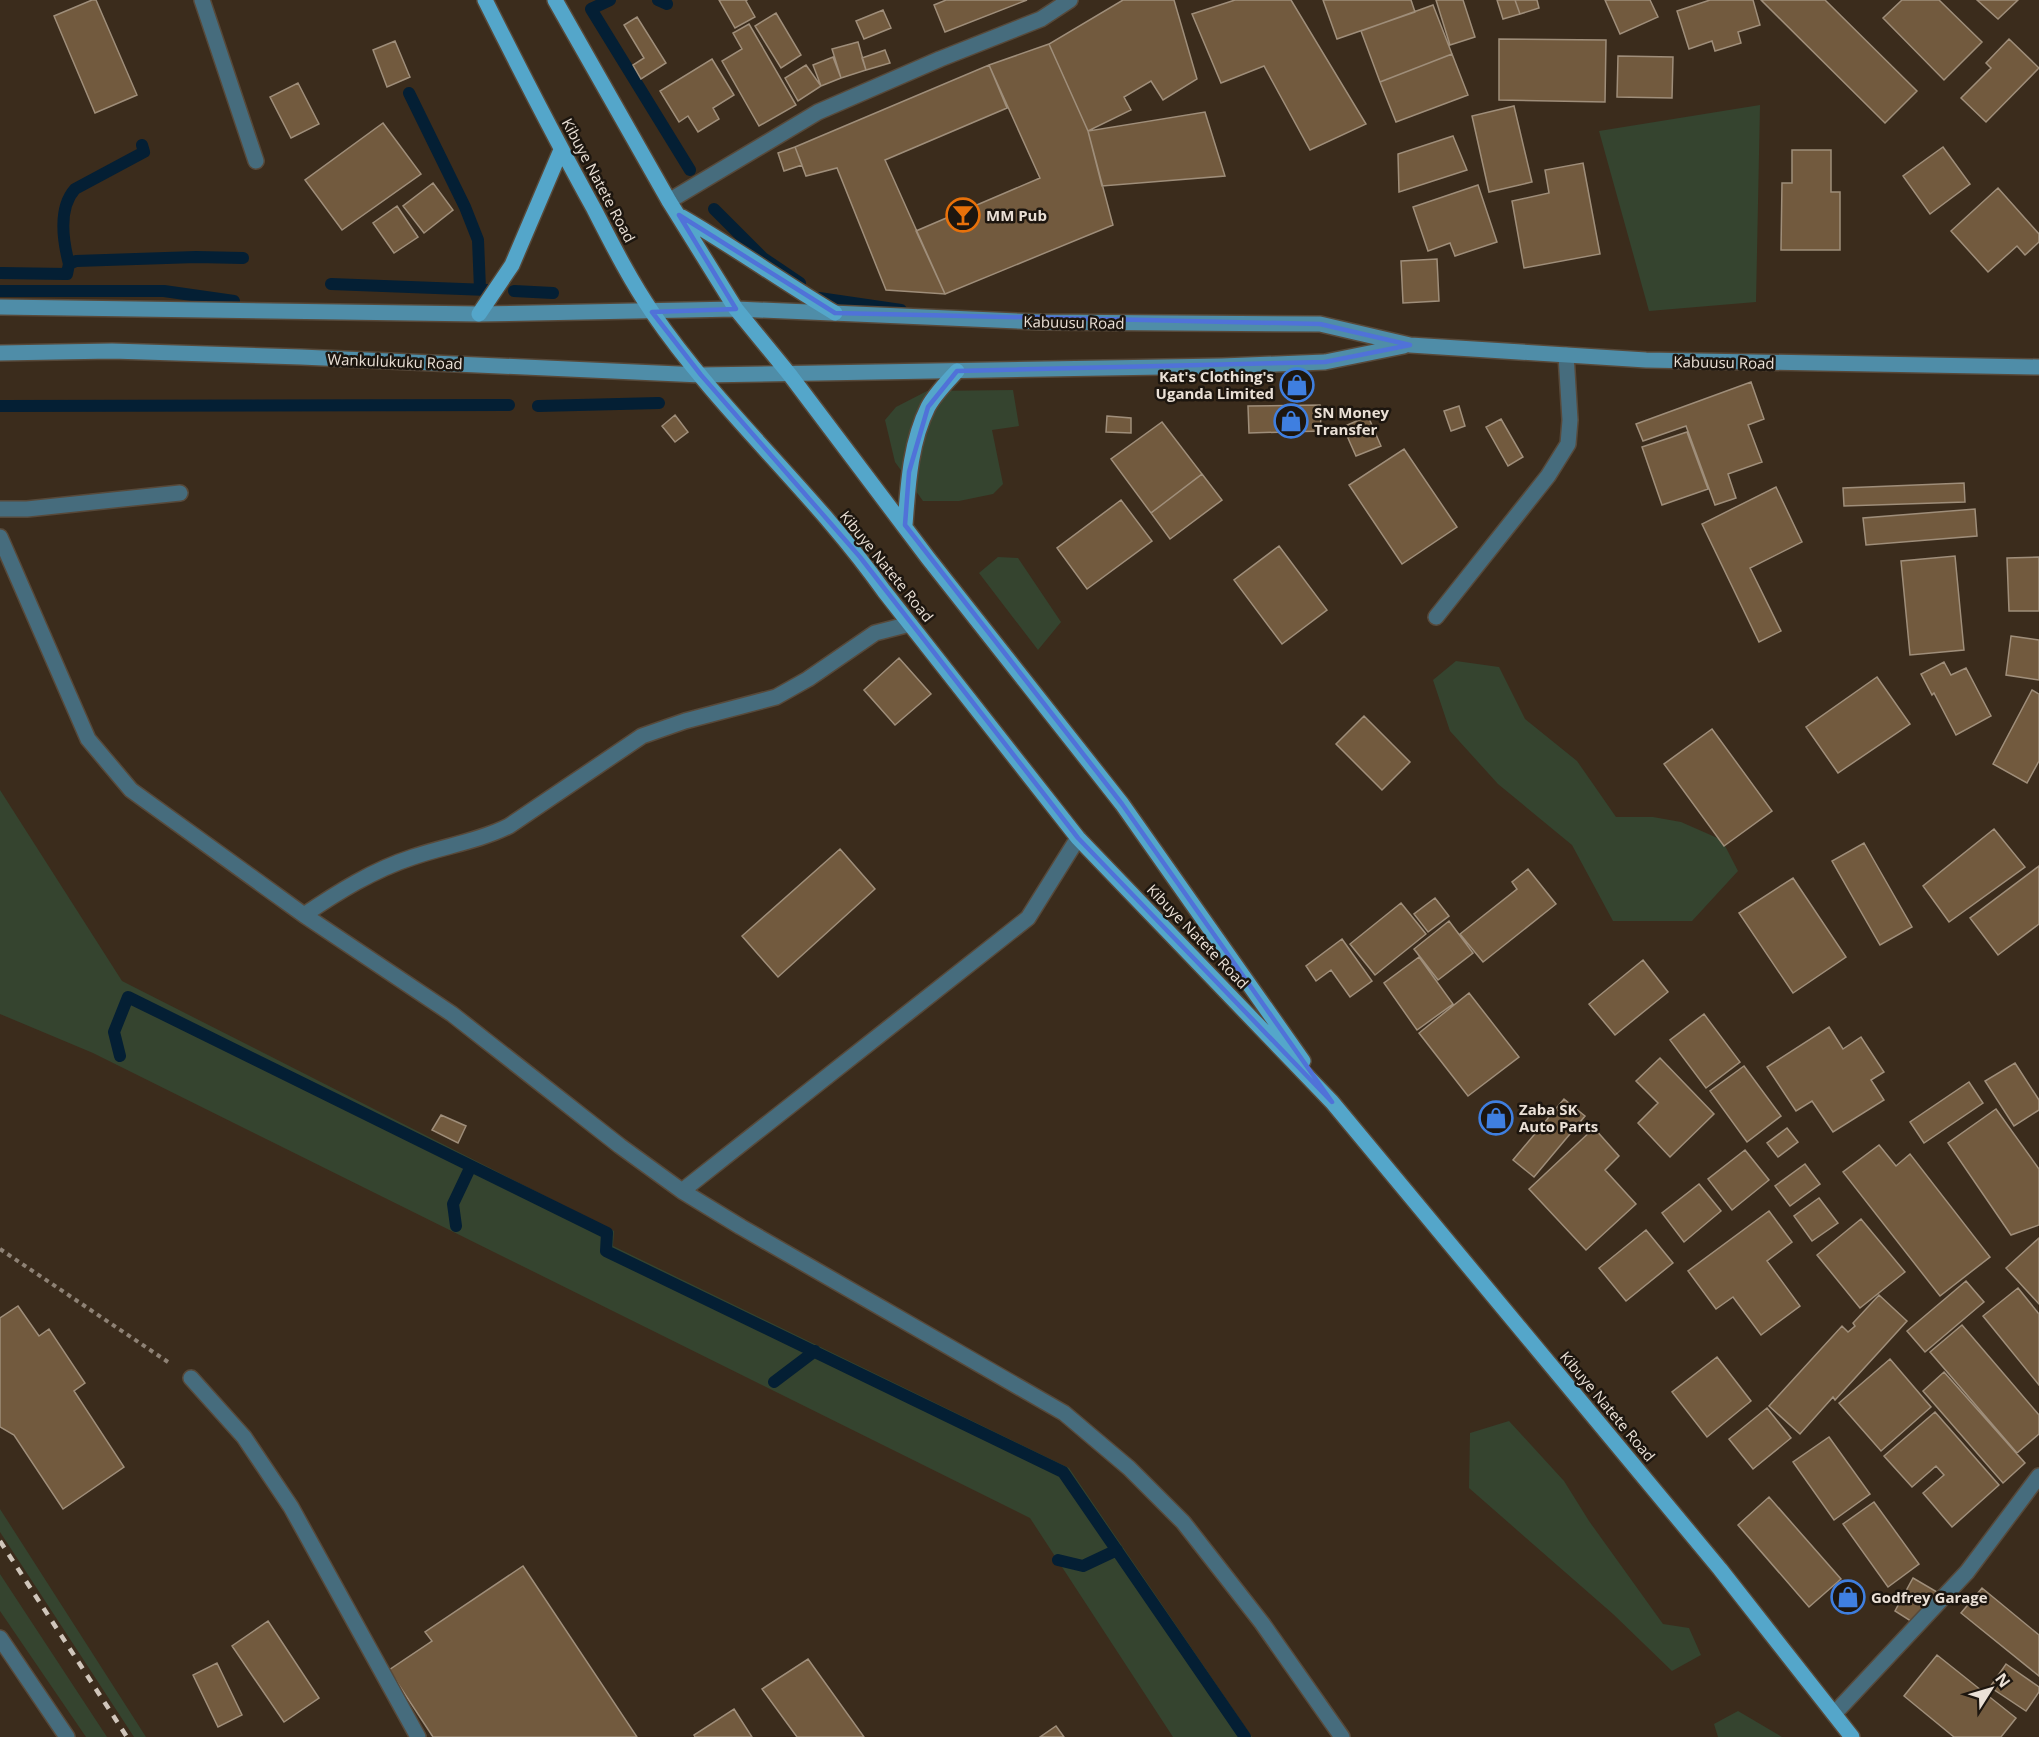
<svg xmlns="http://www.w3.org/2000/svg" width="2039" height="1737" viewBox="0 0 2039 1737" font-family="'Open Sans',sans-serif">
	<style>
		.green { fill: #35442f }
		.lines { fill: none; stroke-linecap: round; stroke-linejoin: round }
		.stream { stroke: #041f34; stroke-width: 12 }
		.building { fill: #725a3e; stroke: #9f8e7a; stroke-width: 1.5 }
		.lane-casing { stroke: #57493a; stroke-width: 18 }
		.street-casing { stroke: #57493a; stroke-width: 18 }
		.secondary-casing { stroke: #57493a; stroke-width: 18 }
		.primary-casing { stroke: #57493a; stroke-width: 18 }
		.path { stroke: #8e8275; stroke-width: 4; stroke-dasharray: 4.5 4.5; stroke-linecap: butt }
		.lane { stroke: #466c7d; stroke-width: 15 }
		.street { stroke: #466c7d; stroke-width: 15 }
		.secondary { stroke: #4f8da8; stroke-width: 15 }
		.primary { stroke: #54a6ca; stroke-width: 15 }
		.rail { stroke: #d0c6bb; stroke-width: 4.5; stroke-dasharray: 8 8; stroke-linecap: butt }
		.marked { fill: none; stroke: #5072d8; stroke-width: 4.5; stroke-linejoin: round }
		.labels { text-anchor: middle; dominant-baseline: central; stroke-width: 5; stroke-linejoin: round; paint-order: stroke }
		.street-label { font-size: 15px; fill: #eae0d6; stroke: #1d160f }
		.poi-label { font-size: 15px; font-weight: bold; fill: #eae0d6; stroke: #1d160f; text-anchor: start }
	</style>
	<rect width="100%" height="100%" fill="#3b2c1c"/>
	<path class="green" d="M 1760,105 L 1756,302 L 1649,311 L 1599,131 Z
		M 1013,390 L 1019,426 L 992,430 L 1003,484 L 993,494 L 959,501 L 923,501 L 895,462 L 885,420 L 896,407 L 927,391 Z
		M 998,557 L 1018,558 L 1061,622 L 1038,650 L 979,573 Z
		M 1456,661 L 1499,667 L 1525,719 L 1577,761 L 1616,817 L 1653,817 L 1681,822 L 1722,840 L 1738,871 L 1692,921 L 1613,921 L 1572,845 L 1498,784 L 1450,731 L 1433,680 Z
		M 0,790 L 122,981 L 614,1231 L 613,1246 L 1069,1468 L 1252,1737 L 1173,1737 L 1030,1518 L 93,1053 L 0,1014 Z
		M 1509,1421 L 1564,1481 L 1589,1521 L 1663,1624 L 1689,1628 L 1701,1655 L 1672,1671 L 1613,1614 L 1469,1488 L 1470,1433 Z
		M 0,1509 L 146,1737 L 134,1737 L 0,1532 Z
		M 0,1574 L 107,1737 L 86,1737 L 0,1611 Z
		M 1738,1711 L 1782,1737 L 1718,1737 L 1714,1724 Z"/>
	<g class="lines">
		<path class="stream" d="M 610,0 L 591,9 L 690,170
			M 658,0 L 667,4
			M 409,93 L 465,207 L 478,240 L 480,289
			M 714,209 L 763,258 L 800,283
			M 69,264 C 63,241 58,208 75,189 L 144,152 L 142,145
			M 0,273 L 67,274 L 69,264 L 76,261 L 196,257 L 243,258
			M 331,284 L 488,290
			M 0,291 L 164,291 L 234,301
			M 514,291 L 553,293
			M 819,298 L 901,310
			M 0,406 L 509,405
			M 538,406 L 659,403
			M 120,1056 L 114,1032 L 128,997 L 607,1233 L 606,1251 L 1063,1472 L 1245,1737
			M 456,1226 L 453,1204 L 471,1166
			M 774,1382 L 815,1351
			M 1058,1560 L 1083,1566 L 1117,1550"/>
	</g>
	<path class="building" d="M 92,0 L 96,0 L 137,95 L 95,113 L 54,16 Z
		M 719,0 L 747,0 L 746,1 L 755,17 L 735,28 Z
		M 946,0 L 1027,0 L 945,32 L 934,5 Z
		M 1123,0 L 1174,0 L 1197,79 L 1163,100 L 1151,81 L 1124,97 L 1131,110 L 1088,131 L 1049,44 Z
		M 1235,0 L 1291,0 L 1366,124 L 1310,150 L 1264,66 L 1221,83 L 1192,14 Z
		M 1323,0 L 1411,0 L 1415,12 L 1337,39 Z
		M 1436,0 L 1463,0 L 1475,37 L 1450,45 Z
		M 1497,0 L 1515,0 L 1520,14 L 1503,19 Z
		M 1515,0 L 1537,0 L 1539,8 L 1520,14 Z
		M 1605,0 L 1650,0 L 1658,17 L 1620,34 Z
		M 1710,0 L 1753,0 L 1760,25 L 1738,32 L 1741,43 L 1715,51 L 1712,41 L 1689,49 L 1677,11 Z
		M 1761,0 L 1825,0 L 1917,91 L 1885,123 Z
		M 1902,0 L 1939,0 L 1982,42 L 1944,80 L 1883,18 Z
		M 1977,0 L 2018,0 L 1998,19 Z
		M 1433,5 L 1452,54 L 1380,82 L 1361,31 Z
		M 883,10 L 891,28 L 864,39 L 856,21 Z
		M 776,13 L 801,55 L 781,68 L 755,26 Z
		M 637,17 L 666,63 L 641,79 L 633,65 L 644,58 L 624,25 Z
		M 749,24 L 796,105 L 759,126 L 722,61 L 742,49 L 733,33 Z
		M 1499,39 L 1606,40 L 1605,102 L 1499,100 Z
		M 2009,39 L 2039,68 L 1986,122 L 1961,98 L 1991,68 L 1986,63 Z
		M 395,41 L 410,77 L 387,87 L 373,50 Z
		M 858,42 L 866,70 L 841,78 L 832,49 Z
		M 1049,44 L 1088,131 L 1113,225 L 945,294 L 916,231 L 1040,178 L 989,65 Z
		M 885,50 L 890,63 L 866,70 L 862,58 Z
		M 1452,54 L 1468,95 L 1396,122 L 1380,82 Z
		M 1618,56 L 1673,57 L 1672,98 L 1617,97 Z
		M 833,57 L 841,78 L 821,86 L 813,65 Z
		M 712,59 L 734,95 L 713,108 L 719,119 L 698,132 L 688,116 L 679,122 L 660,91 Z
		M 806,65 L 821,86 L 798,101 L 785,78 Z
		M 989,65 L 1007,108 L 885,160 L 945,294 L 886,290 L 837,168 L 806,176 L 795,147 Z
		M 298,83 L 319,124 L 291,138 L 270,97 Z
		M 1514,106 L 1532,182 L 1489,192 L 1472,116 Z
		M 1205,112 L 1225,176 L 1102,186 L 1088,131 Z
		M 383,123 L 421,174 L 342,230 L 305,180 Z
		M 1453,136 L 1467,170 L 1399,192 L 1398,154 Z
		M 795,147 L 802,165 L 784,171 L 778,153 Z
		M 1943,147 L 1970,184 L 1930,214 L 1903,176 Z
		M 1792,150 L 1831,150 L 1831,192 L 1840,192 L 1840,250 L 1781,250 L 1782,183 L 1792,183 Z
		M 1583,163 L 1600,254 L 1524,268 L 1512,201 L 1549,193 L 1545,170 Z
		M 433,183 L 453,210 L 424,233 L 403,206 Z
		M 1478,185 L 1497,242 L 1455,256 L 1450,243 L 1428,251 L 1413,207 Z
		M 1998,188 L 2039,234 L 2039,242 L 2025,255 L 2017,246 L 1988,272 L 1951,231 Z
		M 397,206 L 418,237 L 394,253 L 373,223 Z
		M 1437,259 L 1439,301 L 1403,303 L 1401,261 Z
		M 1751,382 L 1764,419 L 1748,425 L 1762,462 L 1728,474 L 1736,498 L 1715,505 L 1686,426 L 1643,441 L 1636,424 Z
		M 1320,405 L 1321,431 L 1249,433 L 1248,406 Z
		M 1459,406 L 1465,426 L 1451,431 L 1444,411 Z
		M 675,415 L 688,432 L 675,442 L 662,426 Z
		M 1107,416 L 1131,418 L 1131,433 L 1106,432 Z
		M 1368,416 L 1381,446 L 1356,456 L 1343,427 Z
		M 1501,419 L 1523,457 L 1508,466 L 1486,427 Z
		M 1162,422 L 1202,474 L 1151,513 L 1111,459 Z
		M 1687,432 L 1708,489 L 1662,505 L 1642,447 Z
		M 1404,449 L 1457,527 L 1402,564 L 1349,485 Z
		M 1202,474 L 1222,500 L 1170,539 L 1151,513 Z
		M 1964,483 L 1965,502 L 1844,506 L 1843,488 Z
		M 1776,487 L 1802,542 L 1750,568 L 1781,631 L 1759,642 L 1702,524 Z
		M 1121,500 L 1152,541 L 1087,589 L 1057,548 Z
		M 1975,509 L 1977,536 L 1866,545 L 1863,518 Z
		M 1279,546 L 1327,610 L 1282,644 L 1234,580 Z
		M 1955,556 L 1964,650 L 1910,655 L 1901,561 Z
		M 2039,557 L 2039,611 L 2009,611 L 2007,558 Z
		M 2011,636 L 2039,640 L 2039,680 L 2006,675 Z
		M 899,658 L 931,694 L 895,725 L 864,690 Z
		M 1944,662 L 1951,675 L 1966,668 L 1991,716 L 1956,735 L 1934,693 L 1932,695 L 1921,674 Z
		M 1877,677 L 1910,724 L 1838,773 L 1806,727 Z
		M 2032,690 L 2039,694 L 2039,761 L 2027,783 L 1993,764 Z
		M 1364,716 L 1410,762 L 1382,790 L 1336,744 Z
		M 1712,729 L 1772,811 L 1724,846 L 1664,764 Z
		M 1994,829 L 2025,867 L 1949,922 L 1923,886 Z
		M 1864,843 L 1912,927 L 1880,945 L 1832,861 Z
		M 840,849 L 875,889 L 778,977 L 742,936 Z
		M 2039,866 L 2039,924 L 1998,955 L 1970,918 Z
		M 1528,869 L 1556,904 L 1483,962 L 1460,934 L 1517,889 L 1512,882 Z
		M 1793,878 L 1846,957 L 1793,993 L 1739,913 Z
		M 1435,898 L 1449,916 L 1428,932 L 1414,914 Z
		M 1401,903 L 1426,934 L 1375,975 L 1350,944 Z
		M 1449,921 L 1473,953 L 1438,980 L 1414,949 Z
		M 1342,939 L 1372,981 L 1350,997 L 1331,970 L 1316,981 L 1306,966 Z
		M 1419,957 L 1453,1004 L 1417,1030 L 1384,983 Z
		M 1643,960 L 1668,992 L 1615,1035 L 1589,1004 Z
		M 1469,993 L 1519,1057 L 1468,1096 L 1419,1033 Z
		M 1704,1014 L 1740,1062 L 1706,1088 L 1670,1040 Z
		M 1829,1027 L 1843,1049 L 1861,1037 L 1884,1072 L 1871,1080 L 1884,1100 L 1833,1132 L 1812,1101 L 1796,1111 L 1767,1067 Z
		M 1660,1058 L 1714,1114 L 1670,1157 L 1638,1123 L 1658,1103 L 1636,1081 Z
		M 2015,1063 L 2039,1100 L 2039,1110 L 2014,1126 L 1985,1081 Z
		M 1744,1066 L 1781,1116 L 1747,1142 L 1710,1091 Z
		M 1969,1082 L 1983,1103 L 1924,1143 L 1910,1122 Z
		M 1564,1099 L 1585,1116 L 1534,1177 L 1513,1160 Z
		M 1996,1109 L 2039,1169 L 2039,1225 L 2011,1235 L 1948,1143 Z
		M 441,1115 L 466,1126 L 458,1143 L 432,1130 Z
		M 1594,1128 L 1619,1156 L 1605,1170 L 1636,1204 L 1586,1250 L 1529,1189 Z
		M 1787,1128 L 1798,1142 L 1778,1157 L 1767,1143 Z
		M 1879,1145 L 1896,1166 L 1910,1154 L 1990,1257 L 1940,1296 L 1843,1172 Z
		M 1745,1150 L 1769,1180 L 1732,1210 L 1708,1179 Z
		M 1805,1164 L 1820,1184 L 1790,1206 L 1775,1186 Z
		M 1699,1184 L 1721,1211 L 1684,1242 L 1662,1213 Z
		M 1819,1198 L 1838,1223 L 1812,1241 L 1794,1216 Z
		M 1769,1211 L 1792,1242 L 1767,1261 L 1800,1306 L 1761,1335 L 1733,1297 L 1716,1309 L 1688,1271 Z
		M 1861,1219 L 1905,1272 L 1860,1308 L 1817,1255 Z
		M 1646,1230 L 1673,1263 L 1626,1301 L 1599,1268 Z
		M 2039,1238 L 2039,1304 L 2006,1268 Z
		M 1966,1281 L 1984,1302 L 1925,1352 L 1907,1331 Z
		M 2018,1288 L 2039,1314 L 2039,1385 L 1983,1316 Z
		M 1879,1295 L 1907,1321 L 1835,1400 L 1833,1397 L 1800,1434 L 1769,1406 L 1842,1326 L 1848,1332 L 1855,1326 L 1853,1323 Z
		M 18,1306 L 39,1336 L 49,1329 L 85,1383 L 74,1391 L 124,1467 L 63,1509 L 14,1435 L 0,1427 L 0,1318 Z
		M 1962,1325 L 2039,1415 L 2039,1434 L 2017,1453 L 1930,1352 Z
		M 1717,1357 L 1751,1401 L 1707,1437 L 1672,1392 Z
		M 1890,1359 L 1931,1407 L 1881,1451 L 1839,1403 Z
		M 1944,1372 L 2025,1463 L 2003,1483 L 1923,1391 Z
		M 1767,1408 L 1791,1438 L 1753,1469 L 1729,1439 Z
		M 1935,1412 L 1999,1485 L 1952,1527 L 1923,1493 L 1944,1475 L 1936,1466 L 1912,1487 L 1884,1456 Z
		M 1829,1437 L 1870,1494 L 1834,1520 L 1793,1462 Z
		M 1769,1497 L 1841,1579 L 1809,1607 L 1738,1525 Z
		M 1874,1502 L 1919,1564 L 1888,1587 L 1843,1524 Z
		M 523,1566 L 637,1737 L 433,1737 L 389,1670 L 432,1641 L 425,1632 Z
		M 1913,1578 L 1937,1592 L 1917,1625 L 1895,1611 Z
		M 1982,1588 L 2039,1635 L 2039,1676 L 1961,1613 Z
		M 268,1621 L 319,1698 L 284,1722 L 232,1646 Z
		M 1937,1655 L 2016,1718 L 2001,1737 L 1954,1737 L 1904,1696 Z
		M 808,1659 L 864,1737 L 797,1737 L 762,1689 Z
		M 217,1663 L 242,1715 L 218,1727 L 193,1675 Z
		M 2006,1664 L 2039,1687 L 2039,1692 L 2026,1711 L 1990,1687 Z
		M 734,1709 L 752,1737 L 695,1737 L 694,1735 Z
		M 1056,1726 L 1064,1737 L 1040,1737 Z"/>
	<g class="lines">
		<defs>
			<path id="lane" d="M 202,0 L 256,161
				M 0,509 L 27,509 L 180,493
				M 0,537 L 88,739 L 131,790 L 304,915 L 452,1014 L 620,1146 L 682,1191 L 741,1227 L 1064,1413 L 1129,1468 L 1183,1522 L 1262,1623 L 1342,1737
				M 1436,617 L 1548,476 L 1568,444 L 1570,420 L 1566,355
				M 304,915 C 338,892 373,870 413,857 C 445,846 479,841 509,826 L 642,736 L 685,721 L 776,697 L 808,679 L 875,633 L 910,624
				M 682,1191 L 1028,918 L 1078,838
				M 191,1378 L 244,1437 L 291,1507 L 418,1737"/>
			<path id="street" d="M 669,201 L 818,112 L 940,59 L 1041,19 L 1070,0
				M 0,1638 L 67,1737
				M 1834,1714 L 1967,1572 L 2039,1476"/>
			<path id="secondary" d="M 0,307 L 479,314 L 736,309 L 1041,322 L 1320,324 L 1410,345 L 1646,360 L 2039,367
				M 0,353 L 112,351 L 301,357 L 701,375 L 1222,366 L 1325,362 L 1404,346"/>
			<path id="primary" d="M 485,0 C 520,70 556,140 594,209 C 612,244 630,280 652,312 C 720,412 814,492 884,591 L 1078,838 L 1332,1102 L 1720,1569 L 1852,1737
				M 555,0 L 669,201 L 736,309 L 790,375 L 928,558 L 1122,804 L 1303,1061
				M 682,217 C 734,247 783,282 835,313
				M 479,314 L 512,265 L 561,150
				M 905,525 C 908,486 910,443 928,407 C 935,394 947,382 957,371"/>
		</defs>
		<use href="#lane" class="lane-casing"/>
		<use href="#street" class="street-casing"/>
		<use href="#secondary" class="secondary-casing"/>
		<use href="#primary" class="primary-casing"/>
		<path class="path" d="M 0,1249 L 168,1362"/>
		<use href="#lane" class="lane"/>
		<use href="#street" class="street"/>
		<use href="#secondary" class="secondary"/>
		<use href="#primary" class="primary"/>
		<path class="rail" d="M 0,1541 L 127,1737"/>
	</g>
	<path class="marked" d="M 679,215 L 835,313 L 1320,324 L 1410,345 L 1325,362 L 957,371 L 928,407 L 909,472 L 905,525 L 1122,804 L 1332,1102 L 1078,838 L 860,557 L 701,375 L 652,312 L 736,309 Z"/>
	<defs>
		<symbol id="bar-ring" viewBox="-11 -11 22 22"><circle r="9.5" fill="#1d160f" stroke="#e8710a" stroke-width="1.5"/><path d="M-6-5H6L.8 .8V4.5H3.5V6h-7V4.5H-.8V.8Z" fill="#e8710a"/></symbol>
		<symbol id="shop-ring" viewBox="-11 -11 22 22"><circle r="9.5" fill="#1d160f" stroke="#3f7fe0" stroke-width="1.5"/><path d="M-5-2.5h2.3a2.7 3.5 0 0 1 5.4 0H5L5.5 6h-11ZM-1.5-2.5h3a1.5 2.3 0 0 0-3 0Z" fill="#3f7fe0"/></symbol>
	</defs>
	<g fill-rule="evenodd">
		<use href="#bar-ring" x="944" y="196" width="38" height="38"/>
		<use href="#shop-ring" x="1278" y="366" width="38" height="38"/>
		<use href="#shop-ring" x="1272" y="402" width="38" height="38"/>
		<use href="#shop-ring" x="1477" y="1099" width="38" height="38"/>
		<use href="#shop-ring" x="1829" y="1578" width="38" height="38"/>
	</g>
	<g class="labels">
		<g class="street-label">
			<text transform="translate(599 180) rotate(62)">Kibuye Natete Road</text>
			<text transform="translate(1074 322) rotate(1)">Kabuusu Road</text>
			<text transform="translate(395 361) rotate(2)">Wankulukuku Road</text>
			<text transform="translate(1724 362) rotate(1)">Kabuusu Road</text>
			<text transform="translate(887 566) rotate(51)">Kibuye Natete Road</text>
			<text transform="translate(1198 936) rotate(46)">Kibuye Natete Road</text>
			<text transform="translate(1608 1406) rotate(50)">Kibuye Natete Road</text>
		</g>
		<g class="poi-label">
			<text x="986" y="215">MM Pub</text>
			<text x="1274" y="376" text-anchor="end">Kat's Clothing's<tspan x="1274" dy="17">Uganda Limited</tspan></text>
			<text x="1314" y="412">SN Money<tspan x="1314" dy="17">Transfer</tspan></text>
			<text x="1519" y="1109">Zaba SK<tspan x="1519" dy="17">Auto Parts</tspan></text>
			<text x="1871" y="1597">Godfrey Garage</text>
		</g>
	</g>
	<g transform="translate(1991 1689) rotate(53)" stroke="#1d160f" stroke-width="4.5" paint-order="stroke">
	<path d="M0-4.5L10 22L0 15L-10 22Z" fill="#eae0d6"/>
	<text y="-9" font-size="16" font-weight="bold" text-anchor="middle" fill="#eae0d6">N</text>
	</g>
</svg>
